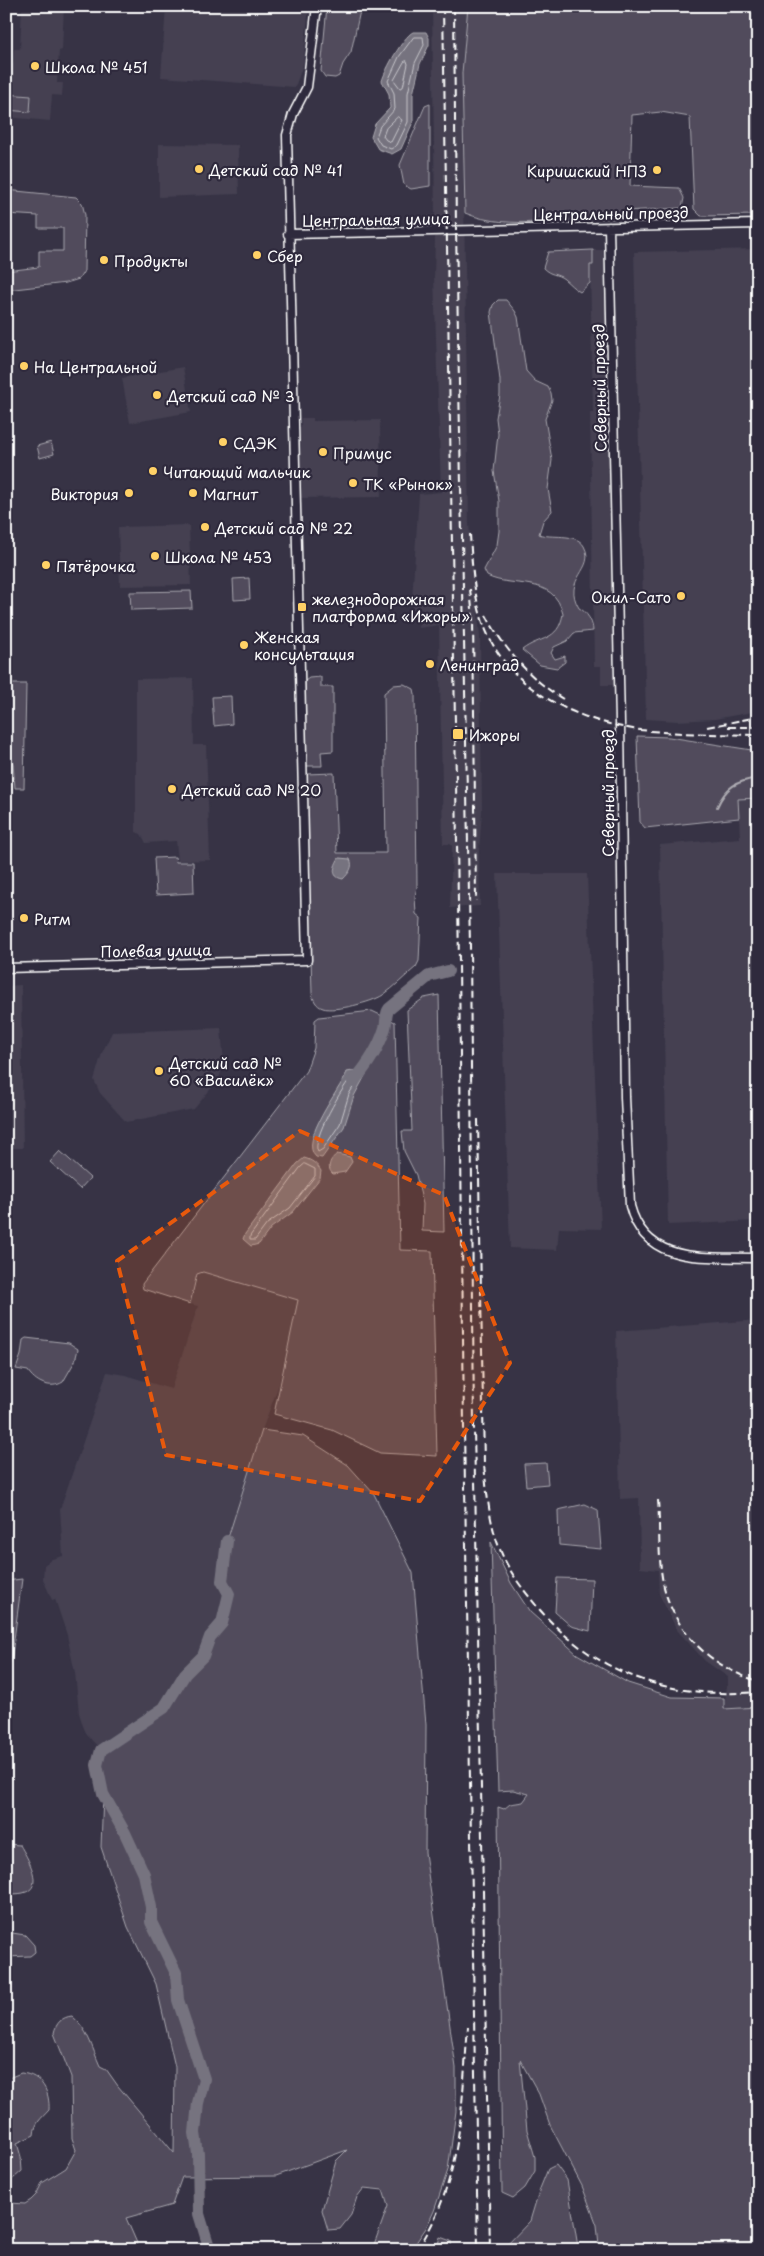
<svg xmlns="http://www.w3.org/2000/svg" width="764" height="2256" viewBox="0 0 764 2256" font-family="'Playpen Sans',sans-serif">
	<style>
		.built { fill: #444051 }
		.green { fill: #514c5c; stroke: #a8a6ae }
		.water { fill: #76737f; stroke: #adabb2 }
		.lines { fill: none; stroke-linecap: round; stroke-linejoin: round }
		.shore { stroke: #c8c7cc; stroke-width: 1 }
		.stream { stroke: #adabb2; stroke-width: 2 }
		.river { stroke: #76737f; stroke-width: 12 }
		.tertiary-casing { stroke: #fff; stroke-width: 11 }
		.tertiary { stroke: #2f2a3d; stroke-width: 8 }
		.rail { stroke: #fff; stroke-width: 2; stroke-dasharray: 8 4; stroke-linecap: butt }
		.marked { fill: #e8590c; fill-opacity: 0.2; stroke: #e8590c; stroke-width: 4; stroke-dasharray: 10 6; stroke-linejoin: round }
		.poi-dot { fill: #ffd166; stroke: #2f2a3d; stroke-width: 2 }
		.labels { text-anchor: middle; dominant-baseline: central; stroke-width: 4.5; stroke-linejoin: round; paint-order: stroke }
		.poi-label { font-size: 15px; fill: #fff; stroke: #2f2a3d; text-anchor: start }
		.street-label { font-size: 15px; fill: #fff; stroke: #2f2a3d }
	</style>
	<rect width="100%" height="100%" fill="#373345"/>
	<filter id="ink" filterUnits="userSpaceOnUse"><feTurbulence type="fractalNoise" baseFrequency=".02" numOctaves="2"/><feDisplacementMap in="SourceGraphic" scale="10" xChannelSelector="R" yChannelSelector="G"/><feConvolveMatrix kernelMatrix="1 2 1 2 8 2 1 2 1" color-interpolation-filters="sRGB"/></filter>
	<g filter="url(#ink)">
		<path class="built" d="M 22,6 L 64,6 L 62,50 L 59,51 L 57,83 L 63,83 L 62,96 L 52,95 L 50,121 L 6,117 L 6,74 L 13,63 L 14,49 L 20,49 Z
			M 166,6 L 309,6 L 303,65 L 295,87 L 161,77 Z
			M 432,6 L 468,6 L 462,73 L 469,524 L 480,636 L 482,811 L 479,852 L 480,906 L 450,908 L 452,846 L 450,844 L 443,844 L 439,625 L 419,628 L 418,615 L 413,614 L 412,599 L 419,494 L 441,492 L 434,277 L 435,237 L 428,237 L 428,216 L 435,215 Z
			M 159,144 L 238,145 L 239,194 L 159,197 Z
			M 758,249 L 758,711 L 715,719 L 677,721 L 646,719 L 634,252 Z
			M 593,250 L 607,250 L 615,685 L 601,685 L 601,666 L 594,666 L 590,412 L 593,412 L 590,265 L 593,265 Z
			M 183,367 L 191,412 L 130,423 L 122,378 Z
			M 301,418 L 313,418 L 313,421 L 380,420 L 381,497 L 299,498 L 297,428 L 301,427 Z
			M 189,525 L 191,585 L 120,586 L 118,527 Z
			M 193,678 L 194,745 L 206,745 L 210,860 L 178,861 L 176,841 L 146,843 L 141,834 L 136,832 L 136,679 Z
			M 758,798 L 758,1221 L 668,1225 L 660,845 L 740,838 L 738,799 Z
			M 497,874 L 587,874 L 601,1229 L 559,1228 L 557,1250 L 510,1248 Z
			M 21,985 L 23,1148 L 6,1148 L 6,986 Z
			M 221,1028 L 224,1063 L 219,1079 L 194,1109 L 126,1122 L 100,1093 L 94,1080 L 102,1053 L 112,1032 Z
			M 203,1272 L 299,1300 L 280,1382 L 262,1430 L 227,1541 L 222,1581 L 229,1594 L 222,1623 L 210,1637 L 203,1656 L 185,1674 L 164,1708 L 101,1750 L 87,1735 L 83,1726 L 79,1713 L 75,1673 L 67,1635 L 55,1599 L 52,1600 L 43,1579 L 44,1565 L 52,1559 L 63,1556 L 60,1509 L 107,1372 L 125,1375 L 171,1389 L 198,1306 L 190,1304 L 198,1274 Z
			M 758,1320 L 758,1707 L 724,1709 L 728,1677 L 705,1661 L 677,1630 L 659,1594 L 658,1570 L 640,1568 L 639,1498 L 620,1499 L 616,1331 Z"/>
		<path class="green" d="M 327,6 L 361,6 L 351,52 L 343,64 L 339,76 L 335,78 L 325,77 L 321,71 Z
			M 468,6 L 758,6 L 758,215 L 701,216 L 694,209 L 690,117 L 661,112 L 632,115 L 630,186 L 679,188 L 684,198 L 682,208 L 624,211 L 617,219 C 568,216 510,232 465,213 L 462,73 Z
			M 6,94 L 31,96 L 30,112 L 6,110 Z
			M 430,104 L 430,186 L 411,189 L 404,185 L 400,165 L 425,106 Z
			M 6,190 L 76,197 L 82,203 L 85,215 L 84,271 L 79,279 L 66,283 L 6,290 L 6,271 L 39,267 L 39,251 L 63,251 L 63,228 L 38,228 L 38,216 L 6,214 Z
			M 593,250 L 593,265 L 590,265 L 590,283 L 580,292 C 573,288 570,284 564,279 C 556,273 551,276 543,268 L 548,252 Z
			M 498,300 L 506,300 L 515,311 L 518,317 L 526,371 L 535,381 L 548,387 L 551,393 L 552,400 L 545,419 L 552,460 L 548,489 L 552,511 L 543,521 L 539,534 C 550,539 576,532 584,546 C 597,570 561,578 579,608 C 587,612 593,622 593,631 L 574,633 L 567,641 L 554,647 L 551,653 L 555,659 L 565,656 L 565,662 L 557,668 L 540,665 L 522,650 C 540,636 558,642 563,614 C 554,574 512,589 487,576 L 484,570 L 497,545 L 499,531 L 499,501 L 494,471 L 498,434 L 496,418 L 500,395 L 500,380 L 491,312 L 493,305 Z
			M 51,442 L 54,454 L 40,458 L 37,446 Z
			M 249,578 L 250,599 L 234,600 L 233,579 Z
			M 191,591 L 192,608 L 131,610 L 130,592 Z
			M 321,677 L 321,687 L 333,687 L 333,751 L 321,752 L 322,766 L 306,766 L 305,681 L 309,678 Z
			M 6,684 L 26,684 L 24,788 L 15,788 L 13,764 L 6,743 Z
			M 404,684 L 414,689 L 415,694 L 417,887 L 415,896 L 416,914 L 421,918 L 419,961 L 416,967 C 405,976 395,987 383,995 C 373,1002 334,1012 323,1008 C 316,1006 313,999 312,993 L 306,774 L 334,773 L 337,853 L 386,853 L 384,693 L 394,685 Z
			M 231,696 L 232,724 L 214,726 L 212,697 Z
			M 637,736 L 669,737 L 758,751 L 758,798 L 738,799 L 739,818 L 645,828 L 640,822 Z
			M 175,857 L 176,862 L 193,862 L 194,893 L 156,895 L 154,858 Z
			M 439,995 L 444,1232 L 422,1231 L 423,1204 L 416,1175 L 404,1151 L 402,1131 L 412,1131 L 407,1010 L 424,998 Z
			M 372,1011 L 395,1022 L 400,1250 L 432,1251 L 437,1456 L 380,1453 L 332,1430 L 274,1414 L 298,1300 L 203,1272 L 197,1274 L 190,1304 L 143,1289 L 142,1284 L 306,1071 L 314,1048 L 315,1020 L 319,1017 Z
			M 60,1151 L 90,1178 L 80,1189 L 50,1162 Z
			M 26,1338 L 69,1343 L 78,1349 L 75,1361 L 63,1382 C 50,1390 35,1382 28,1371 L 16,1369 L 21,1355 L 23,1340 Z
			M 262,1430 L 303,1436 L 348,1465 L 374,1494 L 413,1573 L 426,1725 L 425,1853 L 456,2068 L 456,2111 L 448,2170 L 434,2211 L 426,2228 L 411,2250 L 372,2250 L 388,2206 L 383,2190 L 364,2188 L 357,2197 L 351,2215 L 340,2229 L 328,2230 L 322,2210 L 336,2161 L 347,2150 L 276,2176 L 182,2177 L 172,2205 L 126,2218 L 140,2250 L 6,2250 L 6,2201 L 10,2203 L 25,2204 L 31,2200 L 36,2195 L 42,2183 L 66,2168 L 76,2150 L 72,2138 L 71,2077 L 54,2033 C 56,2023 62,2017 72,2016 C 88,2029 92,2048 100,2066 L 106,2069 L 118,2086 L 174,2153 L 175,2067 L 156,1984 L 128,1927 L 101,1847 L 103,1794 L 97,1765 L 101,1750 L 164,1708 L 185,1674 L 203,1656 L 210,1637 L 222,1623 L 229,1594 L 222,1581 L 227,1541 Z
			M 546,1463 L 548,1484 L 526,1486 L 524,1464 Z
			M 585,1504 L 598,1510 L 601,1549 L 559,1545 L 558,1510 Z
			M 491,1542 L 511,1583 L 530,1612 L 577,1654 L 628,1683 L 672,1697 L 724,1698 L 724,1709 L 758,1707 L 758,2250 L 594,2250 L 599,2245 L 597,2225 L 582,2186 L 550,2125 L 539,2094 L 520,2060 L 527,2130 L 535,2157 L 535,2171 L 525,2188 L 513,2198 L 502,2193 L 498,1807 L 504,1809 L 510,1804 L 523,1802 L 529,1794 L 513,1790 L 498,1791 Z
			M 557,1578 L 592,1579 L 590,1631 L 571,1626 L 555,1612 Z
			M 22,1579 L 11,1662 L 6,1679 L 6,1581 Z
			M 6,1844 L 20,1845 C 27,1857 46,1888 23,1893 C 18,1894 12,1894 6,1894 Z
			M 6,1932 L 25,1935 L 34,1945 L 35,1952 L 30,1956 L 6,1957 Z
			M 21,2073 C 42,2075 50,2092 49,2110 C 41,2119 35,2122 34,2135 L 17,2143 L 21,2157 L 22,2171 L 6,2185 L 6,2079 Z
			M 556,2165 L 567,2180 L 578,2247 L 586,2250 L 506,2250 L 506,2246 L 530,2221 L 539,2191 L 548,2169 Z
			M 440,2237 L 451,2241 L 452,2250 L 432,2250 L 438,2244 Z"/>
		<path class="water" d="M 413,32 L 426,32 L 429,38 L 429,45 L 420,64 L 413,94 L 413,122 L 401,149 L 392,154 L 378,149 L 371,137 L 375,124 L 390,108 L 389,94 L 382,81 C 385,70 403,37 413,32 Z
			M 339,858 L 350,859 C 354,867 349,873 343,879 C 330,877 334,866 339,858 Z
			M 364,1069 L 366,1074 L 354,1096 L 344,1127 L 322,1158 L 316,1157 C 298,1141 340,1090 347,1072 Z
			M 337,1154 L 350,1157 L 352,1162 L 345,1172 L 333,1174 C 326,1168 330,1159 337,1154 Z
			M 304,1158 C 312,1160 317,1164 321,1171 L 320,1178 L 293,1212 L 271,1228 L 259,1244 L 251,1246 L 243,1239 L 245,1234 L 297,1164 Z"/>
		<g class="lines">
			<path class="shore" d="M 414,37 L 423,37 L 424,45 L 415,63 L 408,93 L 408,122 L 397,145 L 391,149 L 381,145 L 376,137 L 380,126 L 395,109 L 394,93 L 388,81 L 399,57 Z
				M 407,61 L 408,64 L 403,87 L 400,88 L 394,80 L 404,62 Z
				M 398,117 L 402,120 L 391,142 L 386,140 L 383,136 L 386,128 Z
				M 353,1075 L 358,1075 L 359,1078 L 349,1094 L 340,1124 L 323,1149 L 318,1152 C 310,1141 344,1084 353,1075 Z
				M 305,1164 L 315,1169 L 315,1176 L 290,1208 L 267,1224 L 255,1240 L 250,1240 L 250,1236 L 300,1168 Z"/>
			<path class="stream" d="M 717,807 C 726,787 736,781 758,778"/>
			<path class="river" d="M 353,1082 C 367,1066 379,1048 385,1028 C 387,1021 385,1014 389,1009 L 429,976 L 448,971
				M 210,2250 L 199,2214 L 198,2154 L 195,2133 L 198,2103 L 204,2079 L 178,2000 L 176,1973 L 151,1922 L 151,1907 L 144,1874 L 125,1833 L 103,1794 L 97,1765 L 101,1750 L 164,1708 L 185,1674 L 203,1656 L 210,1637 L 222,1623 L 229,1594 L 222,1581 L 227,1541"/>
			<defs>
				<path id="tertiary" d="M 609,227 L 620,722 L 625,1097 L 630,1206 C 646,1267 708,1256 758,1258
					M 288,234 L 758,224
					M 6,968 L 307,960 L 287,135 L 293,114 L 307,87 L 317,6"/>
			</defs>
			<use href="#tertiary" class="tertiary-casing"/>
			<use href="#tertiary" class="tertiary"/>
			<path class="rail" d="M 443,6 L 459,962 L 464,1428 L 478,2250
				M 454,6 L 456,230 L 470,946 L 474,1429 L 490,2250
				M 470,534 C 472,567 474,605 488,635 C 514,692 580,722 640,730 C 678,734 719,734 758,735
				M 470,589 L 473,618 L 476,901
				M 486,615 C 504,649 530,679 563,699
				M 707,727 L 758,717
				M 728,727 L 758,727
				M 478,1119 L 484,1465 C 487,1493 489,1521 499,1547 C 508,1571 524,1591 540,1610 C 598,1676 672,1699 758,1692
				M 658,1500 C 660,1525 658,1552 662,1577 C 670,1628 709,1667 758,1681
				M 417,2250 C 463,2181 461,2106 468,2027"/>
		</g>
	</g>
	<path class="marked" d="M 300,1131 L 444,1195 L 510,1363 L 420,1501 L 166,1455 L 117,1261 Z"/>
	<g class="poi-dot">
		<circle cx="35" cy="66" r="5"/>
		<circle cx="199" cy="169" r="5"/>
		<circle cx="657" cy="170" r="5"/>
		<circle cx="257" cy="255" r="5"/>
		<circle cx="104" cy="260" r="5"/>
		<circle cx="24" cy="366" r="5"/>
		<circle cx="157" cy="395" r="5"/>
		<circle cx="223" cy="442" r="5"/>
		<circle cx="323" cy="452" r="5"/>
		<circle cx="153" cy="471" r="5"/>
		<circle cx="353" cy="483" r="5"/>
		<circle cx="129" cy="493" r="5"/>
		<circle cx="193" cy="493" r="5"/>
		<circle cx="205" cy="527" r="5"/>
		<circle cx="155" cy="556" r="5"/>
		<circle cx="46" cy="565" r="5"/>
		<circle cx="681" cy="596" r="5"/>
		<rect x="297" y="602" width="10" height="10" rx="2.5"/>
		<circle cx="244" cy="645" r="5"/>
		<circle cx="430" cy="664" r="5"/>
		<rect x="452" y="728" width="12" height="12" rx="2.5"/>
		<circle cx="172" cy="789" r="5"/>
		<circle cx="24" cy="918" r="5"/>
		<circle cx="159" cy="1071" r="5"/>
	</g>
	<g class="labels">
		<g class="poi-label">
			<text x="45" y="66">Школа № 451</text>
			<text x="209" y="169">Детский сад № 41</text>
			<text x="647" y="170" text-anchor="end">Киришский НПЗ</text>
			<text x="267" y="255">Сбер</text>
			<text x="114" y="260">Продукты</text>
			<text x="34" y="366">На Центральной</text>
			<text x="167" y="395">Детский сад № 3</text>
			<text x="233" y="442">СДЭК</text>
			<text x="333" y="452">Примус</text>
			<text x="163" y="471">Читающий мальчик</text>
			<text x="363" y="483">ТК «Рынок»</text>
			<text x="119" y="493" text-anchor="end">Виктория</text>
			<text x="203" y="493">Магнит</text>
			<text x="215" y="527">Детский сад № 22</text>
			<text x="165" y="556">Школа № 453</text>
			<text x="56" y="565">Пятёрочка</text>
			<text x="671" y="596" text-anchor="end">Окил-Сато</text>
			<text x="312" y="598">железнодорожная<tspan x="312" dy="17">платформа «Ижоры»</tspan></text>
			<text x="254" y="636">Женская<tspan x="254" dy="17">консультация</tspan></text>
			<text x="440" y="664">Ленинград</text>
			<text x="469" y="734">Ижоры</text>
			<text x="182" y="789">Детский сад № 20</text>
			<text x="34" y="918">Ритм</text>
			<text x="169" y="1062">Детский сад №<tspan x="169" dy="17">60 «Василёк»</tspan></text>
		</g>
		<g class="street-label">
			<text transform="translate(611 213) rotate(-1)">Центральный проезд</text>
			<text transform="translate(376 219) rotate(-1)">Центральная улица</text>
			<text transform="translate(599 388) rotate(-91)">Северный проезд</text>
			<text transform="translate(607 793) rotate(-90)">Северный проезд</text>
			<text transform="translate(156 950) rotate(-1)">Полевая улица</text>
		</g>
	</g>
	<rect width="764" height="2256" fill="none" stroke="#2f2a3d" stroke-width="25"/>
	<rect x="12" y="12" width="739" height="2231" fill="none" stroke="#fff" stroke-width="2" filter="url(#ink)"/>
</svg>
